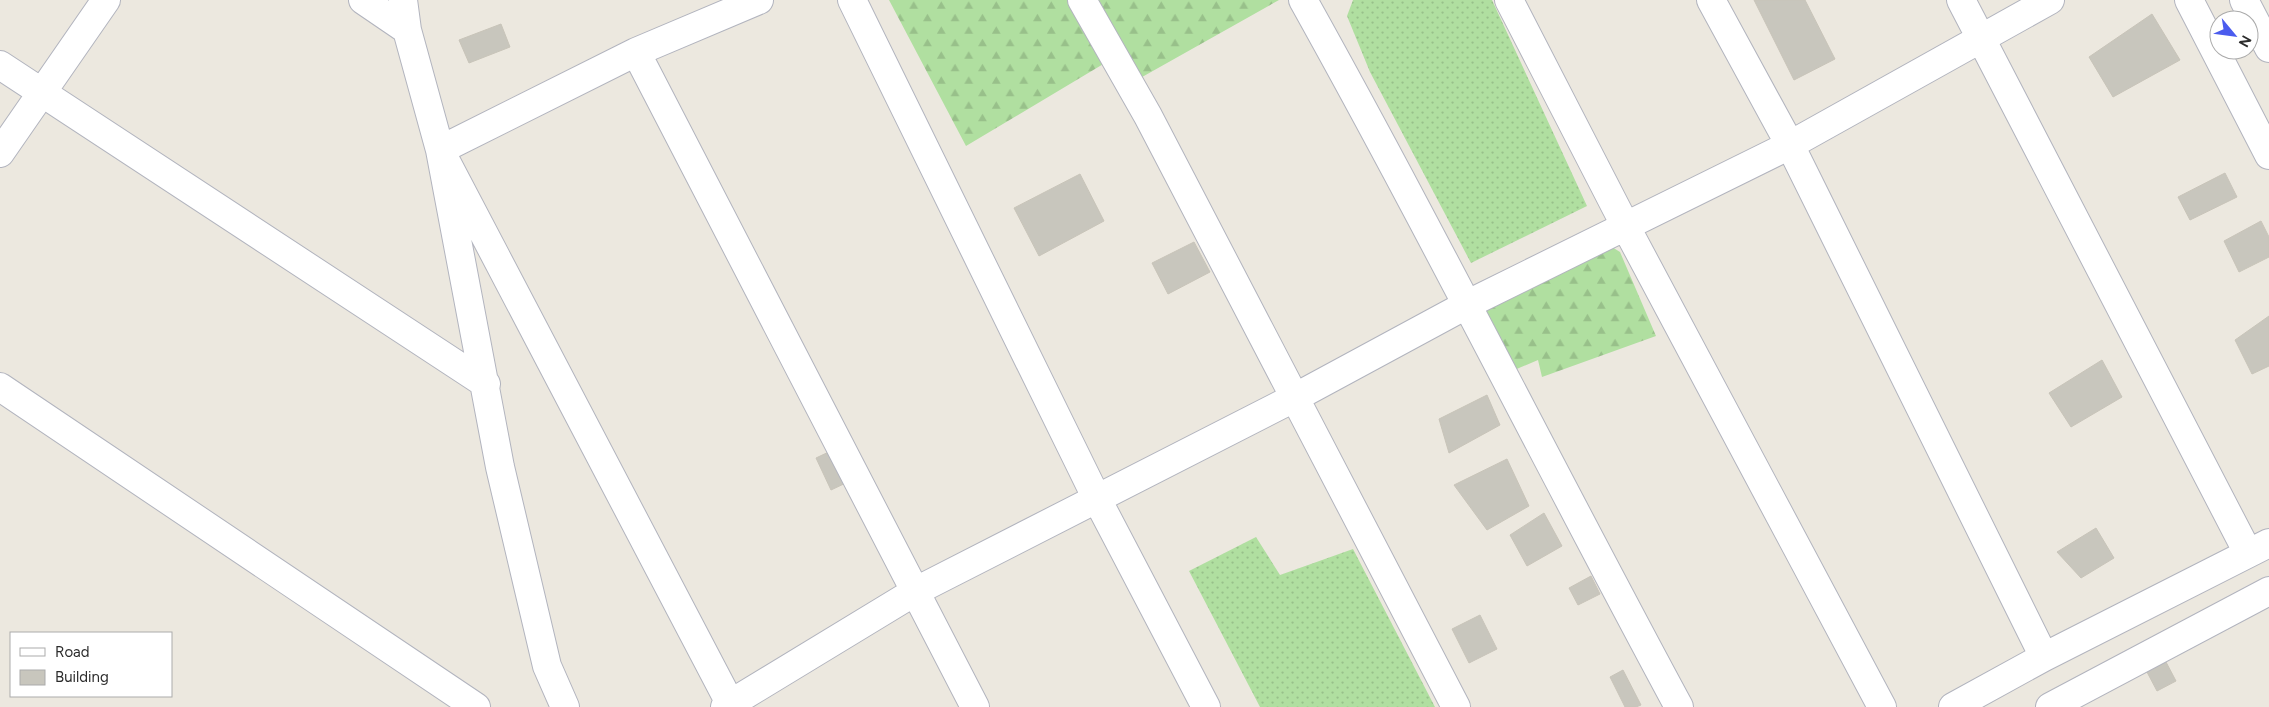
<svg xmlns="http://www.w3.org/2000/svg" width="2269" height="707" viewBox="0 0 2269 707" font-family="Figtree,sans-serif">
	<style>
		.grass { fill: url(#grass-dots) }
		.forest { fill: url(#forest-firs) }
		.building { fill: #c8c6bd; stroke: #c8c4b9 }
		.lines { fill: none; stroke-linecap: round; stroke-linejoin: round }
		.street-casing { stroke: #b2b4be; stroke-width: 30 }
		.secondary-casing { stroke: #b2b4be; stroke-width: 30 }
		.street { stroke: #fff; stroke-width: 28 }
		.secondary { stroke: #fff; stroke-width: 28 }
	</style>
	<defs>
		<pattern id="grass-dots" width="8" height="8" patternUnits="userSpaceOnUse" patternTransform="scale(1.25)"><rect width="8" height="8" fill="#b0dfa0"/><path d="M2 2h.1M6 6h.1" fill="none" stroke="#98c08a" stroke-width="1.8" stroke-linecap="round"/></pattern>
		<pattern id="forest-firs" width="22" height="20" patternUnits="userSpaceOnUse" patternTransform="scale(1.25)"><rect width="22" height="20" fill="#b0dfa0"/><path d="M5 1l3.5 6h-7zM16 11l3.5 6h-7z" fill="#98c08a"/></pattern>
	</defs>
	<rect width="100%" height="100%" fill="#ece8df"/>
	<path class="grass" d="M 1353,0 L 1492,0 L 1587,206 L 1471,263 L 1370,72 L 1347,16 Z
		M 1256,537 L 1280,575 L 1353,549 L 1435,707 L 1260,707 L 1189,571 Z"/>
	<path class="forest" d="M 889,0 L 1072,0 L 1105,63 L 966,146 Z
		M 1099,0 L 1279,0 L 1135,81 Z
		M 1604,242 L 1620,252 L 1656,336 L 1542,377 L 1538,360 L 1512,371 L 1486,311 Z"/>
	<path class="building" d="M 1754,0 L 1805,0 L 1835,59 L 1794,80 Z
		M 2152,14 L 2180,60 L 2113,97 L 2089,57 Z
		M 501,24 L 510,47 L 469,63 L 459,40 Z
		M 2225,173 L 2237,197 L 2190,220 L 2178,197 Z
		M 1080,174 L 1104,221 L 1039,256 L 1014,208 Z
		M 2261,221 L 2269,237 L 2269,257 L 2239,272 L 2224,241 Z
		M 1194,242 L 1210,272 L 1168,294 L 1152,263 Z
		M 2269,316 L 2269,366 L 2252,374 L 2235,340 Z
		M 2102,360 L 2122,397 L 2071,427 L 2049,393 Z
		M 1487,395 L 1500,425 L 1449,453 L 1439,419 Z
		M 835,449 L 850,481 L 831,490 L 816,458 Z
		M 1507,459 L 1529,506 L 1487,530 L 1454,485 Z
		M 1544,513 L 1562,546 L 1527,566 L 1510,535 Z
		M 2096,528 L 2114,558 L 2081,578 L 2057,552 Z
		M 1591,576 L 1600,594 L 1578,605 L 1569,588 Z
		M 1480,615 L 1497,649 L 1469,663 L 1452,629 Z
		M 2166,662 L 2176,681 L 2157,691 L 2147,672 Z
		M 1623,670 L 1641,705 L 1636,707 L 1625,707 L 1610,677 Z"/>
	<g class="lines">
		<defs>
			<path id="street" d="M 363,0 L 407,30
				M 403,0 L 407,30 L 440,150 L 500,467 L 547,666 L 565,707
				M 852,0 L 1096,497 L 1206,707
				M 1082,0 L 1148,116 L 1456,707
				M 1303,0 C 1433,233 1552,472 1679,707
				M 1509,0 L 1626,227 L 1882,707
				M 1711,0 L 1790,145 L 2044,657
				M 1961,0 L 2248,553
				M 636,52 L 975,707
				M 0,65 L 486,384
				M 0,153 L 106,0
				M 0,387 L 476,707
				M 725,707 L 916,591 L 1294,398 L 1468,304 L 1790,145 L 2050,0
				M 732,707 L 440,150 L 636,52 L 759,0
				M 1953,707 L 2044,657 L 2269,543
				M 2050,707 L 2269,591"/>
			<path id="secondary" d="M 2189,0 L 2269,155
				M 2244,0 L 2269,48"/>
		</defs>
		<use href="#street" class="street-casing"/>
		<use href="#secondary" class="secondary-casing"/>
		<use href="#street" class="street"/>
		<use href="#secondary" class="secondary"/>
	</g>
	<rect x="10" y="632" width="162" height="65" fill="#ffffff" stroke="#ababab"/>
	<rect x="20" y="648" width="25" height="8" fill="#ffffff" stroke="#ababab"/>
	<text x="55" y="657" font-size="15" fill="#2c2c2c">Road</text>
	<rect x="20" y="670" width="25" height="15" fill="#c8c6bd" stroke="#ababab"/>
	<text x="55" y="682" font-size="15" fill="#2c2c2c">Building</text>
	<g transform="translate(2234 35) rotate(119)"><circle r="24" fill="#ffffff" stroke="#ababab"/>
	<path d="M0-4L9 19L0 12L-9 19Z" fill="#4b5cee"/>
	<text y="-8" font-size="14" font-weight="bold" text-anchor="middle" fill="#2c2c2c">N</text>
	</g>
</svg>
